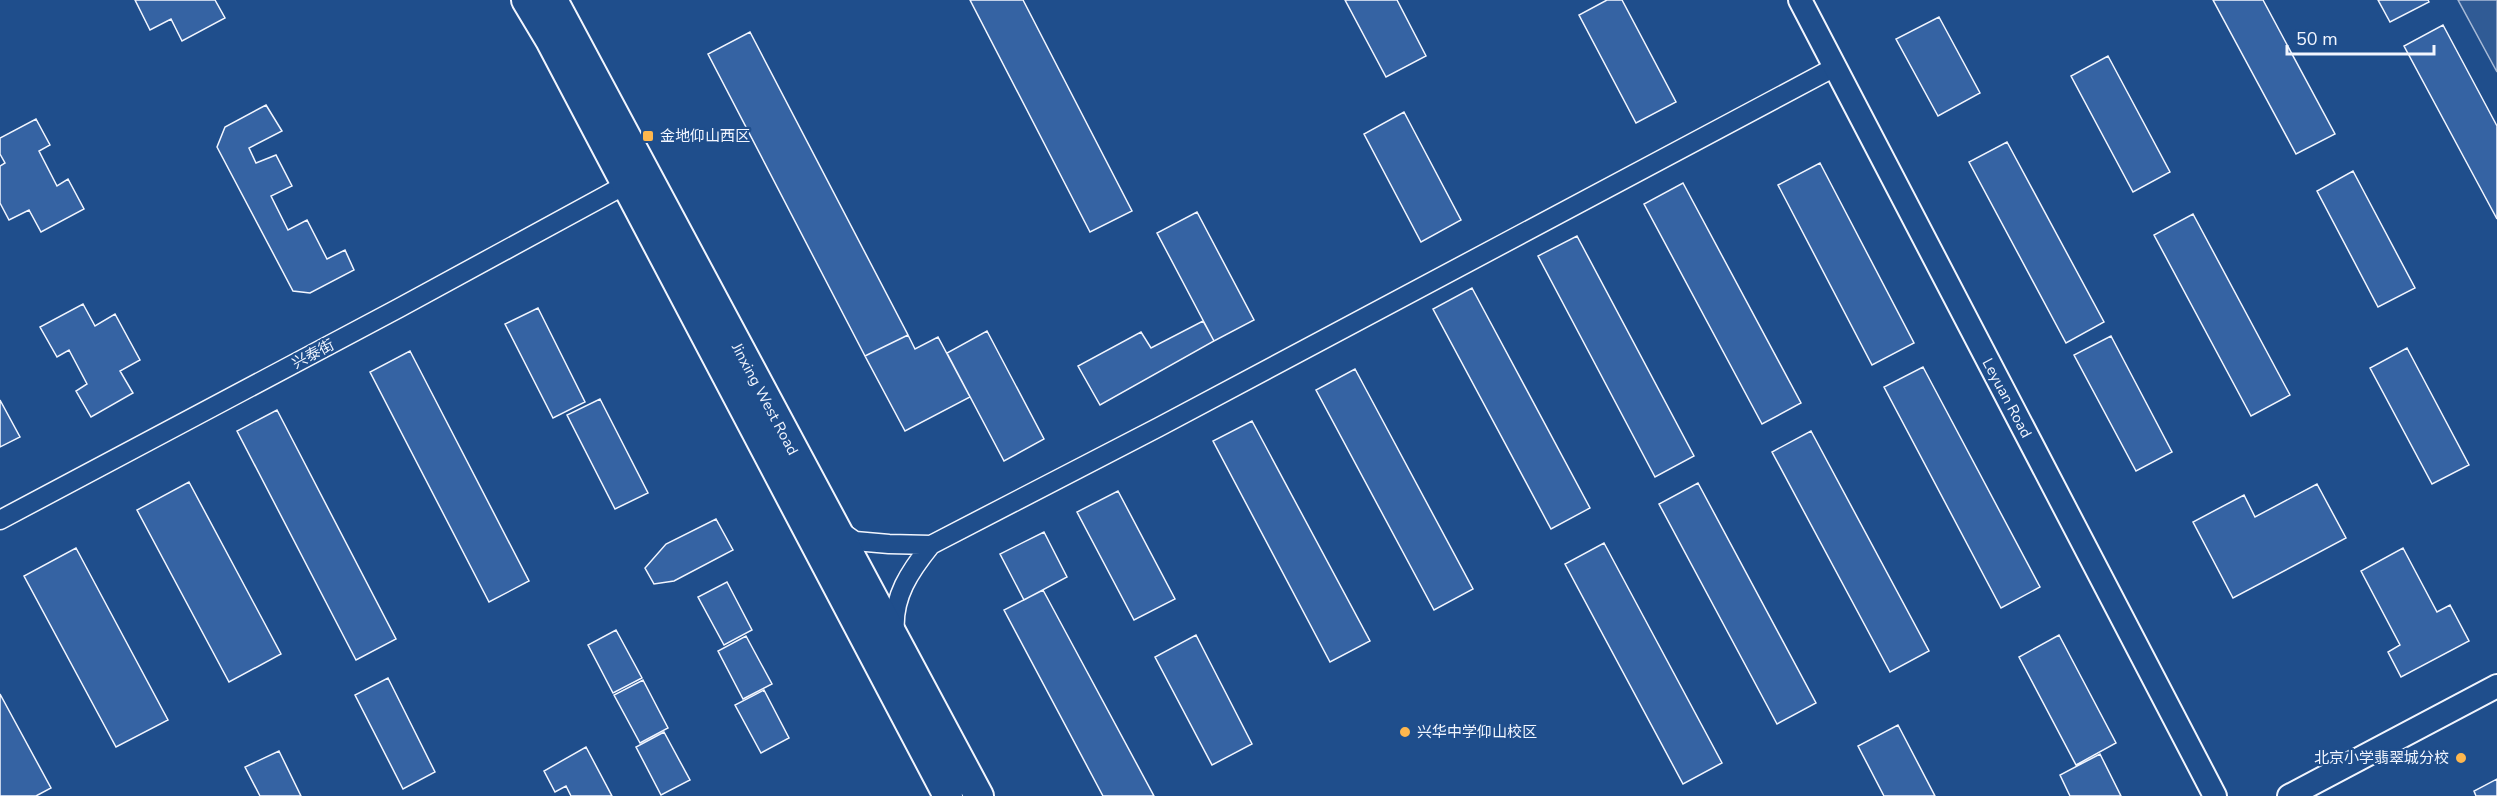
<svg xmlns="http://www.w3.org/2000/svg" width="2497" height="796" viewBox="0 0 2497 796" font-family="'Nunito Sans','Noto Sans SC',sans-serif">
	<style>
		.built { fill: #305b95; stroke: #a8bbd7; stroke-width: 1.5 }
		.building { fill: #3563a3; stroke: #f2f6ff; stroke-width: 1.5 }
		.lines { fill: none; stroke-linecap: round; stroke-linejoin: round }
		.minor-casing { stroke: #f2f6ff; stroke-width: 21 }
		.tertiary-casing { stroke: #f2f6ff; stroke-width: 26 }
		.primary-casing { stroke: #f2f6ff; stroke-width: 32 }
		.minor { stroke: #1f4e8c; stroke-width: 18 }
		.tertiary { stroke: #1f4e8c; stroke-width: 22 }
		.primary { stroke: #1f4e8c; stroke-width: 28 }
		.poi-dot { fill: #ffb74d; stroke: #1f4e8c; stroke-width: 2 }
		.labels { text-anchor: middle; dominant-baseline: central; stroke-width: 4.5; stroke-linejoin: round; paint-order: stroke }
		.poi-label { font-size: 15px; fill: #f2f6ff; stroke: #1f4e8c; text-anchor: start }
		.street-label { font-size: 15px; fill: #f2f6ff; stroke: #1f4e8c }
	</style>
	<rect width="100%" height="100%" fill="#1f4e8c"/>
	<path class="built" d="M 2458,0 L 2497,0 L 2497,72 Z"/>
	<path class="building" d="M 135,0 L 215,0 L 225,18 L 182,41 L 171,19 L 150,30 Z
		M 970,0 L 1023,0 L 1132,211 L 1090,232 Z
		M 1345,0 L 1397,0 L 1426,56 L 1386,77 Z
		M 1607,0 L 1622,0 L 1676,102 L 1636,123 L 1579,15 Z
		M 2213,0 L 2263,0 L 2335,134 L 2296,154 Z
		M 2378,0 L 2428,0 L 2429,2 L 2390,22 Z
		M 1939,17 L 1980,93 L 1938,116 L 1896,39 Z
		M 2443,25 L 2497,126 L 2497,219 L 2404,46 Z
		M 750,32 L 908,335 L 865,356 L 708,54 Z
		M 2108,56 L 2170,172 L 2133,192 L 2071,76 Z
		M 266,105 L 282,131 L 249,148 L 256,163 L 276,155 L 292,186 L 271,196 L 288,230 L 307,220 L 327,259 L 345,250 L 354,270 L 310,293 L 293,291 L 217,147 L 225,127 Z
		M 1404,112 L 1461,220 L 1421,242 L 1364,134 Z
		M 36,119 L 50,145 L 39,151 L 57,186 L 68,179 L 84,209 L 41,232 L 29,210 L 9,220 L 0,203 L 0,166 L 5,163 L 0,154 L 0,138 Z
		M 2007,142 L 2104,322 L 2066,343 L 1969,162 Z
		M 1820,163 L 1914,343 L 1872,365 L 1778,185 Z
		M 2353,171 L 2415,288 L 2378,307 L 2317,191 Z
		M 1683,183 L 1801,403 L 1762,424 L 1644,204 Z
		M 1197,212 L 1254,320 L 1214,341 L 1157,233 Z
		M 2193,214 L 2290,395 L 2251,416 L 2154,235 Z
		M 1577,236 L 1694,456 L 1655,477 L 1538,256 Z
		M 1472,288 L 1590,508 L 1551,529 L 1433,309 Z
		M 83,304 L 95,326 L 115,314 L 140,360 L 120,371 L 133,393 L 91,417 L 76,391 L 87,384 L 69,350 L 57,357 L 40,327 Z
		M 538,308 L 585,402 L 553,418 L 505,324 Z
		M 1203,321 L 1214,341 L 1100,405 L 1078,366 L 1141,332 L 1151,348 Z
		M 987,331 L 1044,439 L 1004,461 L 947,353 Z
		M 908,335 L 915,349 L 938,337 L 970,397 L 905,431 L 865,356 Z
		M 2111,336 L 2172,452 L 2136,471 L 2074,355 Z
		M 2407,348 L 2469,465 L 2432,484 L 2370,368 Z
		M 410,351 L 529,581 L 489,602 L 370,372 Z
		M 1923,367 L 2040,587 L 2001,608 L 1884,387 Z
		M 1355,369 L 1473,589 L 1434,610 L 1316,390 Z
		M 600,399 L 648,493 L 615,509 L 567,415 Z
		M 0,400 L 20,437 L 0,447 Z
		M 277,410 L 396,639 L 356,660 L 237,431 Z
		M 1252,421 L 1370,641 L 1330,662 L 1213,441 Z
		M 1811,431 L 1929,651 L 1890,672 L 1772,452 Z
		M 189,482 L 281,654 L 229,682 L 137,510 Z
		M 1698,483 L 1816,703 L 1777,724 L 1659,504 Z
		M 2317,484 L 2346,538 L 2233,598 L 2193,522 L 2244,495 L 2255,517 Z
		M 1118,491 L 1175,599 L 1134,620 L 1077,512 Z
		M 716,519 L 733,550 L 674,581 L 654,584 L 645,568 L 666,544 Z
		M 1044,532 L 1067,577 L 1024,600 L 1000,554 Z
		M 1604,543 L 1722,763 L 1683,784 L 1565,564 Z
		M 76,548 L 168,720 L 116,747 L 24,576 Z
		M 2403,548 L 2437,612 L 2450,605 L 2469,641 L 2401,677 L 2388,652 L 2400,645 L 2361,571 Z
		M 727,582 L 752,630 L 724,645 L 698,597 Z
		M 1043,590 L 1154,796 L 1103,796 L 1004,610 Z
		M 616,630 L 642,678 L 613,693 L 588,645 Z
		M 1196,635 L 1252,744 L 1212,765 L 1155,657 Z
		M 2059,635 L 2116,743 L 2076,765 L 2019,657 Z
		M 746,636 L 772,684 L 743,699 L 718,651 Z
		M 388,678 L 435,772 L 403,789 L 355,695 Z
		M 643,680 L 668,728 L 640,743 L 614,695 Z
		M 764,690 L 789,738 L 761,753 L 735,705 Z
		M 0,694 L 51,788 L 36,796 L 0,796 Z
		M 1898,725 L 1935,796 L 1884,796 L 1858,746 Z
		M 664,732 L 690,780 L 661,795 L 636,747 Z
		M 586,747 L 612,796 L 571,796 L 566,786 L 555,792 L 544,771 Z
		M 279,751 L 301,796 L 260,796 L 245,767 Z
		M 2100,754 L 2121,796 L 2070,796 L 2060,775 Z
		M 2497,779 L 2497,796 L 2476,796 L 2474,791 Z"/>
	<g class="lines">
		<defs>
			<path id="minor" d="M 0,520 L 399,308 L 625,185
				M 838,529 L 855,541 L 889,544 L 931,545
				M 895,632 C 892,597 910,571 931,545 L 1159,427 L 1835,67"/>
			<path id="tertiary" d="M 1800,0 L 2215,796
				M 2289,796 L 2497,686"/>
			<path id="primary" d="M 526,0 L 550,40 L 948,796
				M 553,0 L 979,796"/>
		</defs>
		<use href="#minor" class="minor-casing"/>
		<use href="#tertiary" class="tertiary-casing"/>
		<use href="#primary" class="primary-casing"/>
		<use href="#minor" class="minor"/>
		<use href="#tertiary" class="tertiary"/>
		<use href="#primary" class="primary"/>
	</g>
	<g class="poi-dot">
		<rect x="642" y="130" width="12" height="12" rx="3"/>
		<circle cx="1405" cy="732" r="6"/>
		<circle cx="2461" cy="758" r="6"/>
	</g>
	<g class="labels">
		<g class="poi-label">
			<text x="660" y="136">金地仰山西区</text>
			<text x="1417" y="732">兴华中学仰山校区</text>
			<text x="2449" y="758" text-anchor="end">北京小学翡翠城分校</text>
		</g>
		<g class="street-label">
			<text transform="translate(313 354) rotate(-28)">兴泰街</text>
			<text transform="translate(2007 398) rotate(62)">Leyuan Road</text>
			<text transform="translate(765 399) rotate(62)">Jinxing West Road</text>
		</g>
	</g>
	<path d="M2287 45v9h147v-9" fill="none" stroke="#f2f6ff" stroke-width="3"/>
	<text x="2296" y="45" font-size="18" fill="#f2f6ff" stroke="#1f4e8c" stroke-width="4.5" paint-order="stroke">50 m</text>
</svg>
